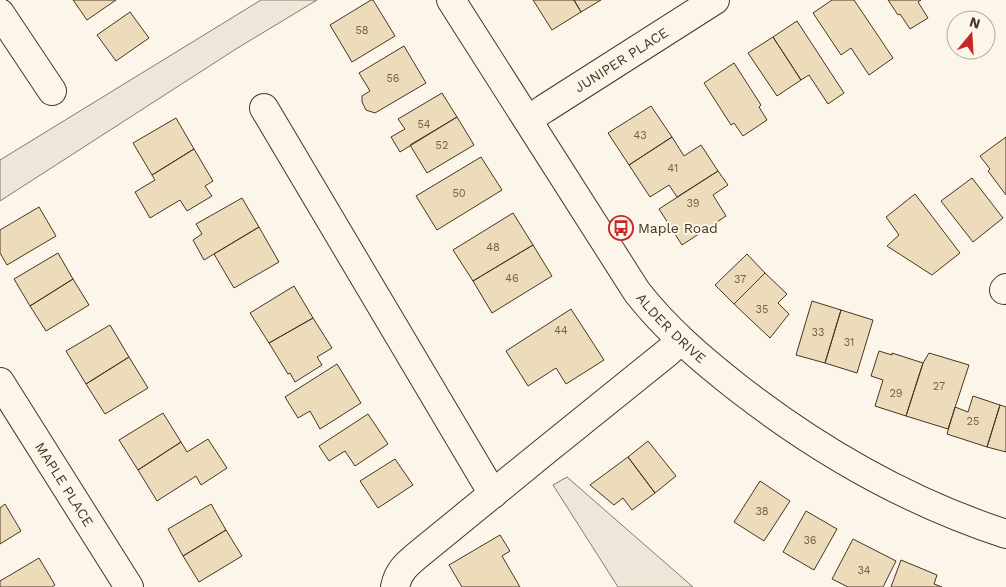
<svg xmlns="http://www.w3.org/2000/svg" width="1006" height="587" viewBox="0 0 1006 587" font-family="'Work Sans',sans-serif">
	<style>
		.green { fill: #ede6d9; stroke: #887966 }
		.building { fill: #ecdcbc; stroke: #4a3520 }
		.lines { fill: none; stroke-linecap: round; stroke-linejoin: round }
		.minor-casing { stroke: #4a3520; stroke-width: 30 }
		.minor { stroke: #fbf6e9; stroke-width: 28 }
		.labels { text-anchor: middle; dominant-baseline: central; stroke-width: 4; stroke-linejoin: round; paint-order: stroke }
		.number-label { font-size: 11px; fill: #725f47 }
		.street-label { font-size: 14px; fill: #4a3520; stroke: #fbf6e9 }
		.poi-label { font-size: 14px; fill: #4a3520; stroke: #fbf6e9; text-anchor: start }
	</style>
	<rect width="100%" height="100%" fill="#fbf6e9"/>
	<path class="green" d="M 261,0 L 317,0 L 236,49 L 0,201 L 0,160 Z
		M 567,477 L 693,587 L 618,587 L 553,485 Z"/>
	<path class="building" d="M 73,0 L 116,0 L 87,20 Z
		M 371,0 L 373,0 L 395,36 L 352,62 L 330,25 Z
		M 533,0 L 574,0 L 581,12 L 552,30 Z
		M 574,0 L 601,0 L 581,12 Z
		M 832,0 L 854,0 L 893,58 L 869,75 L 851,48 L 841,55 L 813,13 Z
		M 888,0 L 921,0 L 918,2 L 928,18 L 910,29 L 900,14 L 898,15 Z
		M 130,12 L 149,38 L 116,61 L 97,35 Z
		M 797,21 L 844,93 L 828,104 L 809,75 L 801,80 L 773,37 Z
		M 773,37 L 801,80 L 777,96 L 748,53 Z
		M 404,46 L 426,83 L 375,113 L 366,110 L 362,102 L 362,96 L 370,91 L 359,73 Z
		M 734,63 L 761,105 L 759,107 L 767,120 L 743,136 L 734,123 L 731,125 L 704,83 Z
		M 442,93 L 457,117 L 400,152 L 391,137 L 405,129 L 398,119 Z
		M 651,106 L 672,137 L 629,165 L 608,133 Z
		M 457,117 L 474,145 L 427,173 L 410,145 Z
		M 176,118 L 194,149 L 152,175 L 133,143 Z
		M 672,137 L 684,156 L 701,145 L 718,171 L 677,197 L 669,185 L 650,197 L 629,165 Z
		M 1006,137 L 1006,195 L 988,171 L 990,169 L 980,156 Z
		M 194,149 L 213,181 L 205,186 L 212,196 L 187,211 L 180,200 L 150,218 L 135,192 L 155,180 L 152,175 Z
		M 481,157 L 502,190 L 437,230 L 416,196 Z
		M 718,171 L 728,185 L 713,195 L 726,216 L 682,245 L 659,209 Z
		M 972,178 L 1003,218 L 973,242 L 941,201 Z
		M 915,194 L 960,253 L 932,275 L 887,246 L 899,235 L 886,217 Z
		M 242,198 L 259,227 L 204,260 L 193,240 L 202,234 L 196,224 Z
		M 39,207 L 56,236 L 7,265 L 0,253 L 0,230 Z
		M 513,213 L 533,245 L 473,281 L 453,250 Z
		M 259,227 L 279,262 L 234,288 L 214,254 Z
		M 533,245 L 552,276 L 492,313 L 473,281 Z
		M 58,253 L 73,279 L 30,306 L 14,279 Z
		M 747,254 L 765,273 L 734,304 L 715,285 Z
		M 765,273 L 787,294 L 778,303 L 789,314 L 770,338 L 734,304 Z
		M 73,279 L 89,305 L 46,331 L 30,306 Z
		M 294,286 L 313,318 L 269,343 L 250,313 Z
		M 812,301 L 841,310 L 825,363 L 796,355 Z
		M 571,309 L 604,360 L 566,384 L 556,368 L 528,386 L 506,351 Z
		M 841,310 L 873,320 L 857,373 L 825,363 Z
		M 313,318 L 332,348 L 317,357 L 322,365 L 295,382 L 290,373 L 288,374 L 269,343 Z
		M 110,325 L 129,357 L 86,384 L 66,351 Z
		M 879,351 L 892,355 L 892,353 L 923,363 L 906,416 L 875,406 L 883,380 L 871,376 Z
		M 929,353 L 969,365 L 948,429 L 906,416 L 923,363 Z
		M 129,357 L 148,388 L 105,414 L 86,384 Z
		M 337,364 L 361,403 L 320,429 L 310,411 L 298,418 L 285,397 Z
		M 973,396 L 1000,405 L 987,447 L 947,434 L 955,407 L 968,412 Z
		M 1000,405 L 1006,407 L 1006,452 L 987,447 Z
		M 163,413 L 181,442 L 138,470 L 119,440 Z
		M 368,414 L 388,444 L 355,466 L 345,451 L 329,461 L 319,446 Z
		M 208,439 L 227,468 L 201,485 L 196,476 L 157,501 L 138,470 L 181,442 L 187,452 Z
		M 648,441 L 676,476 L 655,493 L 628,457 Z
		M 628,457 L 655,493 L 632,510 L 623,498 L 614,505 L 590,485 Z
		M 395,459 L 413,485 L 378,508 L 360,481 Z
		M 760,481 L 790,501 L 764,541 L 734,522 Z
		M 5,504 L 21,531 L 0,544 L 0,508 Z
		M 211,504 L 226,530 L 183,556 L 168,529 Z
		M 806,511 L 837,529 L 814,570 L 783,552 Z
		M 226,530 L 242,556 L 199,582 L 183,556 Z
		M 500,535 L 510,551 L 502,556 L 520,587 L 462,587 L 449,565 Z
		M 853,539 L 896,561 L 883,587 L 848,587 L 832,579 Z
		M 39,558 L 55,585 L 52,587 L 0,587 L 0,581 Z
		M 901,560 L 937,575 L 934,584 L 942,587 L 891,587 Z"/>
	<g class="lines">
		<defs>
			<g id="minor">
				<path id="s1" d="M 451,0 L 637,292 C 666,329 701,359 738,388 C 819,451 908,502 1006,534"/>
				<path d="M 0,13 L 52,91"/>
				<path d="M 264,108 L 493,494"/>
				<path id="s2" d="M 528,120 L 544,109 L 715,0"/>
				<path d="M 1004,290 L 1006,288"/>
				<path id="s3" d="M 0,382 L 129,587"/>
				<path d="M 395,587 C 398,571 407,564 419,554 L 539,456 L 668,352 L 680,341"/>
			</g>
		</defs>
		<use href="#minor" class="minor-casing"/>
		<use href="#minor" class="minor"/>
	</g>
	<defs>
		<symbol id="bus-ring" viewBox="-11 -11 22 22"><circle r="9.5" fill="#fbf6e9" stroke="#c62828" stroke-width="1.5"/><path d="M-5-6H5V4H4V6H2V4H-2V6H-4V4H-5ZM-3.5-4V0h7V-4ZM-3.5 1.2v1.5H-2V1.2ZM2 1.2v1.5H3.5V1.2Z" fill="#c62828"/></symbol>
	</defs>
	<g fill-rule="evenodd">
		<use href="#bus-ring" x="607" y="214" width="28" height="28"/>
	</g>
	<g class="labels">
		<g class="number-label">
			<text x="362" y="30">58</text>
			<text x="393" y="78">56</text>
			<text x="424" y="124">54</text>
			<text x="640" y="135">43</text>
			<text x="442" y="145">52</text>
			<text x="673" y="168">41</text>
			<text x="459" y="193">50</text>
			<text x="693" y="203">39</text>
			<text x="493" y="247">48</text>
			<text x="512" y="278">46</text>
			<text x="740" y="279">37</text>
			<text x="762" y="309">35</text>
			<text x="561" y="330">44</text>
			<text x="818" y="332">33</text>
			<text x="849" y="342">31</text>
			<text x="939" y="386">27</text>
			<text x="896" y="393">29</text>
			<text x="973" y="421">25</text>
			<text x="762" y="511">38</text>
			<text x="810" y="540">36</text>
			<text x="864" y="570">34</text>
		</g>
		<g class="street-label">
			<text stroke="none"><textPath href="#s2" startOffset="111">JUNIPER PLACE</textPath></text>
			<text stroke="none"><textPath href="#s1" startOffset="396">ALDER DRIVE</textPath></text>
			<text stroke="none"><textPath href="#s3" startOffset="121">MAPLE PLACE</textPath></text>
		</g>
		<g class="poi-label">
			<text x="638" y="228">Maple Road</text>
		</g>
	</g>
	<g transform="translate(971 35) rotate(18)"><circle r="24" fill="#fbf6e9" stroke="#b4a999"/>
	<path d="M0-4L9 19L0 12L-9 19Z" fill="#c62828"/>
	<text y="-8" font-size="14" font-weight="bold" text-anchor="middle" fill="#4a3520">N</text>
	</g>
</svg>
